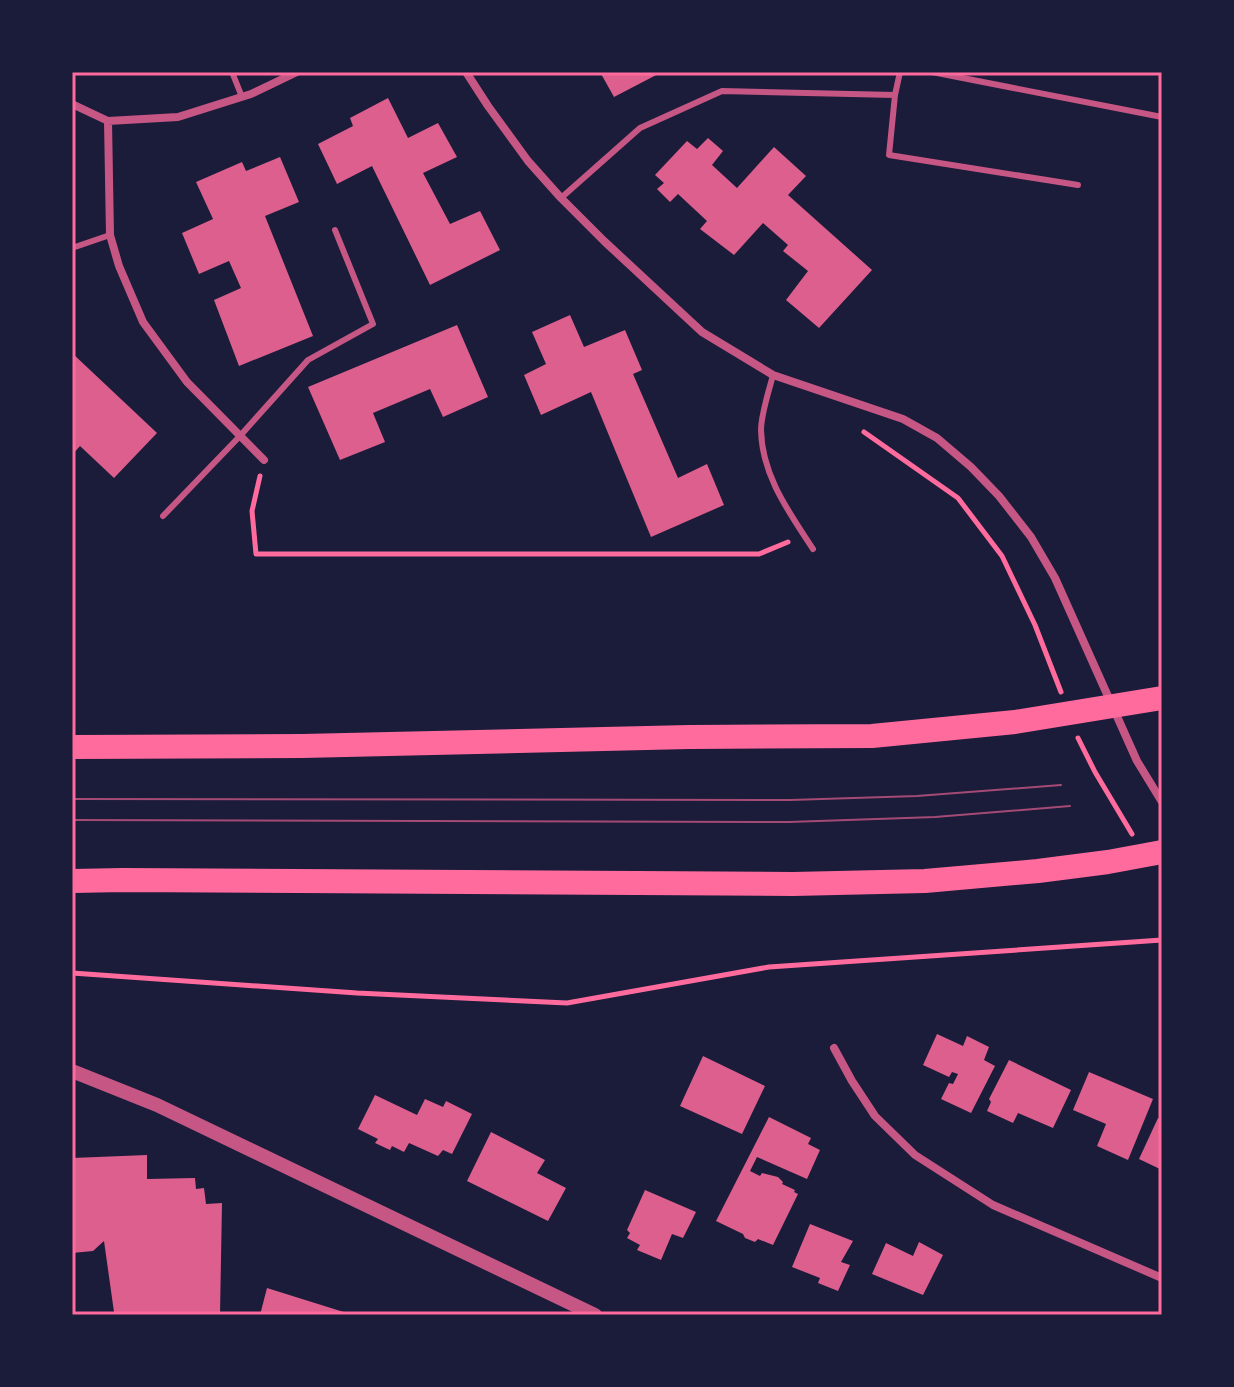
<svg xmlns="http://www.w3.org/2000/svg" width="1234" height="1387" viewBox="0 0 1234 1387" font-family="Raleway,sans-serif">
	<style>
		.building { fill: #dd5f8e }
		.lines { fill: none; stroke-linecap: round; stroke-linejoin: round }
		.path { stroke: #ff6b9d; stroke-width: 5 }
		.service { stroke: #c65784; stroke-width: 6 }
		.minor { stroke: #c65784; stroke-width: 8 }
		.tertiary { stroke: #c65784; stroke-width: 14 }
		.motorway { stroke: #ff6b9d; stroke-width: 24 }
		.tram { stroke: #a44b75; stroke-width: 2 }
		.neatline { fill: none; stroke: #ff6b9d; stroke-width: 3 }
	</style>
	<rect width="100%" height="100%" fill="#1b1b3a"/>
	<path class="building" d="M 600,72 L 662,72 L 614,97 Z
		M 388,98 L 408,138 L 438,123 L 457,157 L 423,173 L 450,224 L 480,211 L 500,250 L 430,285 L 372,166 L 337,184 L 318,144 L 353,126 L 350,118 Z
		M 708,138 L 723,151 L 712,165 L 737,188 L 774,147 L 806,176 L 788,195 L 872,270 L 819,328 L 786,300 L 808,271 L 783,251 L 788,245 L 763,223 L 734,255 L 700,229 L 707,221 L 678,194 L 670,202 L 657,189 L 664,183 L 655,175 L 687,141 L 697,149 Z
		M 280,157 L 299,202 L 265,216 L 313,336 L 239,366 L 214,300 L 241,288 L 229,261 L 199,274 L 182,233 L 213,219 L 196,182 L 242,162 L 246,171 Z
		M 570,315 L 584,347 L 625,330 L 642,370 L 633,374 L 678,478 L 707,464 L 724,505 L 651,537 L 591,392 L 541,415 L 524,375 L 546,364 L 532,332 Z
		M 457,325 L 488,397 L 443,417 L 430,389 L 373,413 L 385,442 L 340,460 L 308,387 Z
		M 72,353 L 157,433 L 114,478 L 80,446 L 72,455 Z
		M 937,1034 L 963,1046 L 967,1036 L 989,1047 L 984,1060 L 995,1066 L 971,1113 L 941,1099 L 949,1083 L 953,1084 L 958,1074 L 952,1072 L 949,1077 L 923,1065 Z
		M 703,1056 L 765,1086 L 742,1134 L 680,1106 Z
		M 1009,1060 L 1071,1090 L 1053,1128 L 1018,1113 L 1013,1123 L 987,1111 L 991,1102 L 989,1099 Z
		M 1089,1072 L 1153,1099 L 1128,1160 L 1097,1146 L 1106,1124 L 1073,1110 Z
		M 375,1095 L 417,1115 L 425,1099 L 443,1107 L 446,1101 L 472,1114 L 452,1154 L 443,1150 L 438,1156 L 409,1143 L 404,1152 L 392,1146 L 390,1150 L 375,1143 L 378,1139 L 358,1129 Z
		M 769,1117 L 811,1138 L 808,1144 L 820,1150 L 807,1179 L 757,1157 L 750,1171 L 760,1176 L 762,1173 L 778,1177 L 783,1182 L 782,1184 L 795,1190 L 794,1192 L 798,1194 L 773,1245 L 758,1239 L 755,1242 L 745,1238 L 743,1234 L 716,1221 Z
		M 1158,1118 L 1162,1120 L 1162,1170 L 1139,1159 Z
		M 491,1132 L 545,1160 L 537,1173 L 566,1188 L 548,1221 L 467,1181 Z
		M 147,1155 L 147,1179 L 195,1178 L 196,1189 L 204,1188 L 206,1204 L 222,1203 L 220,1315 L 122,1315 L 122,1312 L 114,1312 L 104,1241 L 93,1251 L 72,1253 L 72,1158 Z
		M 645,1190 L 696,1212 L 683,1238 L 672,1234 L 661,1260 L 637,1250 L 640,1245 L 627,1238 L 630,1233 L 627,1230 Z
		M 810,1224 L 853,1241 L 841,1262 L 850,1265 L 838,1291 L 818,1283 L 820,1278 L 792,1267 Z
		M 919,1242 L 943,1255 L 923,1295 L 872,1274 L 886,1243 L 913,1256 Z
		M 267,1288 L 350,1314 L 350,1315 L 260,1315 Z"/>
	<g class="lines">
		<path class="path" d="M 864,432 L 958,498 L 1002,556 L 1035,625 L 1061,692
			M 260,476 L 252,511 L 256,554 L 759,554 L 788,542
			M 1078,738 L 1095,772 L 1132,834
			M 72,973 L 357,993 L 567,1003 L 769,967 L 1162,940"/>
		<path class="service" d="M 232,72 L 242,97
			M 932,72 L 1162,117
			M 895,95 L 889,155 L 1078,185
			M 561,198 L 640,128 L 722,91 L 895,95 L 900,72
			M 72,248 L 110,235
			M 773,375 C 769,391 761,414 761,430 C 762,476 789,512 813,549
			M 163,516 L 240,436 L 308,360 L 373,324 L 335,230"/>
		<path class="minor" d="M 466,72 L 488,106 L 528,161 L 561,198 L 604,241 L 702,332 L 773,375 L 903,419 L 937,438 L 971,467 L 999,496 L 1031,537 L 1055,578 L 1137,761 L 1162,802
			M 72,104 L 108,121 L 178,117 L 251,94 L 297,72
			M 108,121 L 110,235 L 119,266 L 143,322 L 187,382 L 264,460
			M 834,1048 L 852,1081 L 875,1116 L 915,1155 L 993,1205 L 1162,1278"/>
		<path class="tertiary" d="M 72,1071 L 157,1105 L 595,1315"/>
		<path class="motorway" d="M 72,747 L 302,746 L 689,737 L 872,736 L 1015,722 L 1162,698
			M 72,881 L 123,880 L 793,884 L 925,881 L 1038,871 L 1108,862 L 1162,852"/>
		<path class="tram" d="M 72,799 L 790,800 L 917,796 L 1061,785
			M 72,820 L 789,822 L 935,817 L 1070,806"/>
	</g>
	<rect width="1234" height="1387" fill="none" stroke="#1b1b3a" stroke-width="148"/>
	<rect x="74" y="74" width="1086" height="1239" class="neatline"/>
</svg>
